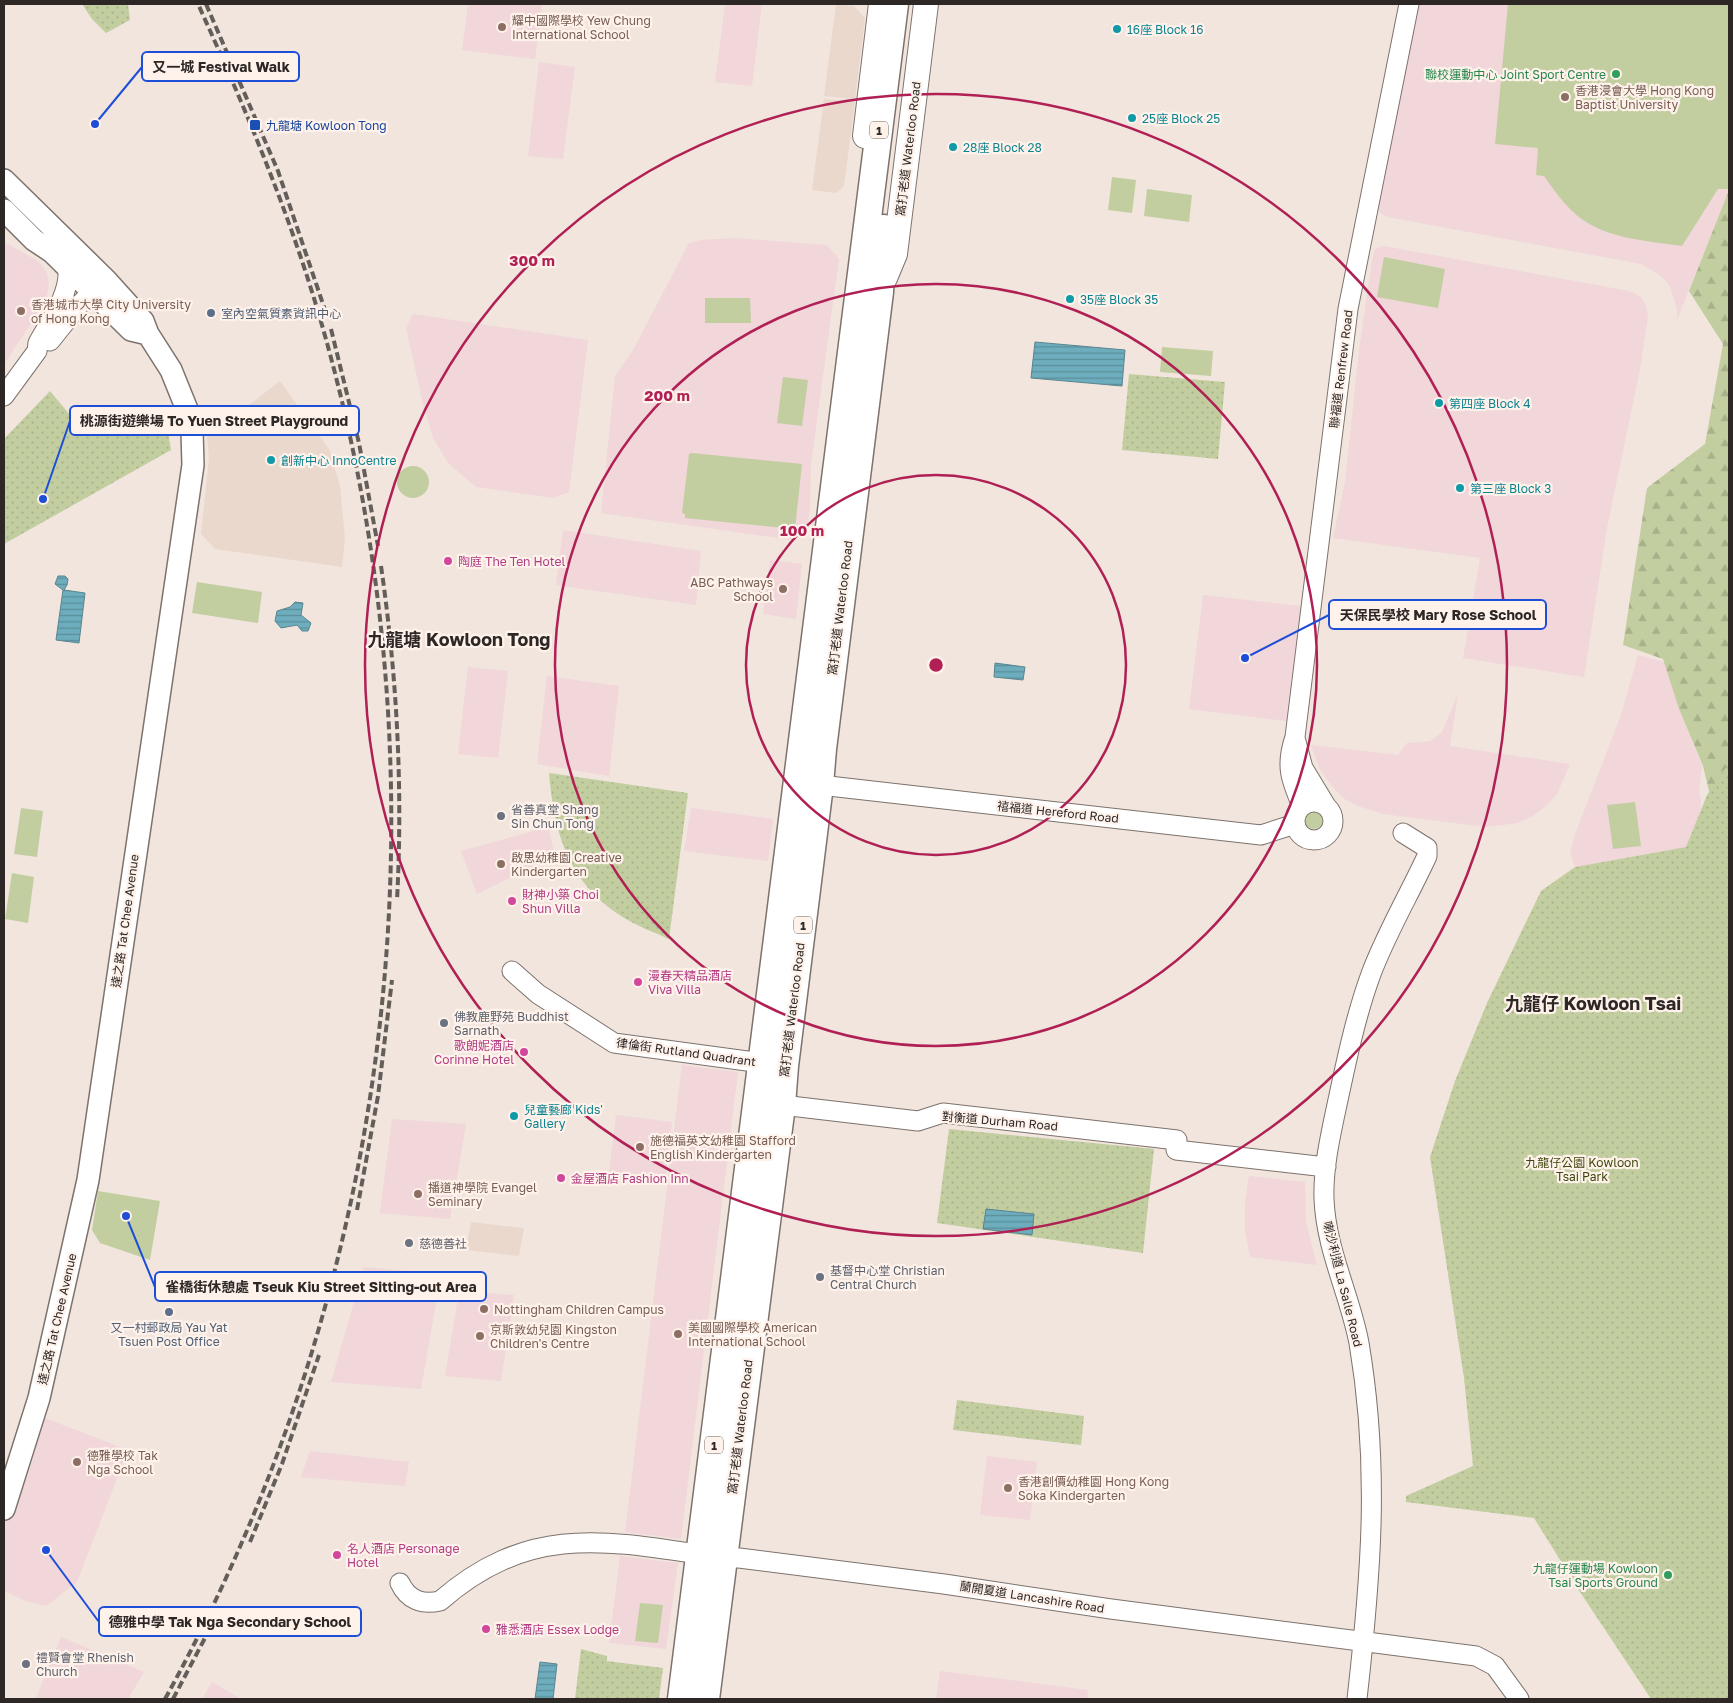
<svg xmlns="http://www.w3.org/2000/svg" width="1733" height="1703" viewBox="0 0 1733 1703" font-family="'Golos Text','Noto Sans TC',sans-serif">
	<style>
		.built { fill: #ead8cd }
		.education { fill: #f1d6da }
		.green { fill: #c3cea0 }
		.forest { fill: url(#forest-firs) }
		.park { fill: url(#park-dots) }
		.water { fill: url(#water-rules); stroke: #5a8590 }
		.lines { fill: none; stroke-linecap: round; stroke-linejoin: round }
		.tertiary-casing { stroke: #7d726c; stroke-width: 21 }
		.secondary-casing { stroke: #7d726c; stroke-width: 24 }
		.primary-casing { stroke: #7d726c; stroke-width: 26 }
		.trunk-casing { stroke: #7d726c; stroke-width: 29 }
		.tertiary { stroke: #fff; stroke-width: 19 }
		.secondary { stroke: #fff; stroke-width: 21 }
		.primary { stroke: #fff; stroke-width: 24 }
		.trunk { stroke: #fff; stroke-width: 26 }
		.rail { stroke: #645e5a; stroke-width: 4; stroke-dasharray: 8 4; stroke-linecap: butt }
		.ring { fill: none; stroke: #b02054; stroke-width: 2.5 }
		.education-dot { fill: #8d6e63; stroke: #fef2eb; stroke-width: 2 }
		.culture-dot { fill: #0f9aa8; stroke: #fef2eb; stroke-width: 2 }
		.leisure-dot { fill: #2e9e5b; stroke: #fef2eb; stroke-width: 2 }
		.transit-dot { fill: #1a4fb4; stroke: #fef2eb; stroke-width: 2 }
		.service-dot { fill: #5c6f8a; stroke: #fef2eb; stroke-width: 2 }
		.hotel-dot { fill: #d1479c; stroke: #fef2eb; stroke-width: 2 }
		.worship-dot { fill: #6b7280; stroke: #fef2eb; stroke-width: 2 }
		.labels { text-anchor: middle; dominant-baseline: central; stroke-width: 4.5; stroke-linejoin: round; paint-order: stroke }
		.shield { fill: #fef2eb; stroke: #6c6561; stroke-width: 1 }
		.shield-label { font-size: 11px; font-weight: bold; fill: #2d2826 }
		.education-label { font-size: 12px; fill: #785e54; stroke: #fef2eb; text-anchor: start }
		.culture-label { font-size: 12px; fill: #0d838f; stroke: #fef2eb; text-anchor: start }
		.leisure-label { font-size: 12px; fill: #27864d; stroke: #fef2eb; text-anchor: end }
		.transit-label { font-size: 12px; fill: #164399; stroke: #fef2eb; text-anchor: start }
		.street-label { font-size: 12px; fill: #2d2826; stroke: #fef2eb }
		.service-label { font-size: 12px; fill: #4e5e75; stroke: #fef2eb; text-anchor: start }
		.hotel-label { font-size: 12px; fill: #b23c85; stroke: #fef2eb; text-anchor: start }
		.worship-label { font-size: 12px; fill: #5b616d; stroke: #fef2eb; text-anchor: start }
		.park-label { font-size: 12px; fill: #3d460b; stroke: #fef2eb }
		.district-label { font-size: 18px; font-weight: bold; fill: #2d2826; stroke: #fef2eb }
		.centre { fill: #b02054; stroke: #fef2eb; stroke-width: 2.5 }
		.ring-label { font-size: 15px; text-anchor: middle; font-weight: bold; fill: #b02054; stroke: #fef2eb; stroke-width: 4.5; stroke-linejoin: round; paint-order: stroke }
		.leader { fill: none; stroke: #1d4ed8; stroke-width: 2 }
		.callout-dot { fill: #1d4ed8; stroke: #fef2eb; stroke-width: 2 }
		.callout { fill: #fef2eb; stroke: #1d4ed8; stroke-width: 2 }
		.callout-label { font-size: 14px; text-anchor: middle; font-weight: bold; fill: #2d2826 }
	</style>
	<defs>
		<pattern id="forest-firs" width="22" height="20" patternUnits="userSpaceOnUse" patternTransform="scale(1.25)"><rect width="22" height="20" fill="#c3cea0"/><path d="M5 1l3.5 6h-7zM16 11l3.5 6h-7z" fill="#a8b18a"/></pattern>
		<pattern id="park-dots" width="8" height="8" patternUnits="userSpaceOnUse" patternTransform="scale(1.25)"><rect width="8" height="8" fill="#c3cea0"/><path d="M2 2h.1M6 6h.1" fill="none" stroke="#a8b18a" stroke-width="1.8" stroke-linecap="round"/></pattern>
		<pattern id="water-rules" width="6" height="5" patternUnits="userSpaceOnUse" patternTransform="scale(1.25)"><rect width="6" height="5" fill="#6dadbd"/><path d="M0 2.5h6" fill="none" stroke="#5a8d99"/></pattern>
	</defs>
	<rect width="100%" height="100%" fill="#f1e5de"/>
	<path class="built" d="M 836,4 L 854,6 L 865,18 L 855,99 L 824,96 Z
		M 824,99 L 855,102 L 844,186 L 836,193 L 812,190 Z
		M 280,381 L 329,449 L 340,486 L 345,538 L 342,567 L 215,549 L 201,534 L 209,459 L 207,437 Z
		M 471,1222 L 524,1228 L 519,1256 L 466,1250 Z"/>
	<path class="education" d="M 468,4 L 542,4 L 535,59 L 462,50 Z
		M 725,4 L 762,4 L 752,86 L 715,82 Z
		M 1419,4 L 1729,4 L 1729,190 L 1677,320 L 1677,308 L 1669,285 L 1661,276 L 1641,264 L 1388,217 L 1380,213 L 1378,205 Z
		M 539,62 L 575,67 L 563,159 L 528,156 Z
		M 734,238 L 827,245 L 839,259 L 811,464 L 810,508 L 807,529 L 793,540 L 601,513 L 615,376 L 633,350 L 689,243 L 701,240 Z
		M 4,242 L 38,261 L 46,271 L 49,282 L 47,296 L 30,325 L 4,364 Z
		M 1384,246 L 1629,291 L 1641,297 L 1645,303 L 1648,316 L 1640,369 L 1607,528 L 1584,677 L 1463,658 L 1480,558 L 1333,538 L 1345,482 L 1359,350 L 1372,260 L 1375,249 Z
		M 413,314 L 588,340 L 569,492 L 553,498 L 476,487 L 448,463 L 433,438 L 423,404 L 406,328 Z
		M 563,530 L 701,551 L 696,605 L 556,585 Z
		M 770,560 L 802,564 L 796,619 L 763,614 Z
		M 1203,595 L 1301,606 L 1286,721 L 1189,709 Z
		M 1638,655 L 1664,662 L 1672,680 L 1679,709 L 1702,766 L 1699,790 L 1701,802 L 1700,815 L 1686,847 L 1575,867 L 1570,853 L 1574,837 L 1621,715 Z
		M 468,667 L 508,671 L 498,758 L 458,754 Z
		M 547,676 L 619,686 L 609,776 L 537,764 Z
		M 1458,694 L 1450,746 L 1570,764 L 1557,794 L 1546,806 L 1533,816 L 1518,823 L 1486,827 L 1383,814 L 1358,806 L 1346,800 L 1336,791 L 1320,770 L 1311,745 L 1398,755 L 1407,743 L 1430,741 L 1436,737 L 1442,732 Z
		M 691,808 L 773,819 L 768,861 L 684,851 Z
		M 548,827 L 555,855 L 477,894 L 461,851 Z
		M 682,1065 L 738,1072 L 681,1539 L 625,1532 Z
		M 616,1115 L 672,1122 L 665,1180 L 609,1172 Z
		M 392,1119 L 466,1124 L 450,1219 L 380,1213 Z
		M 1249,1176 L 1305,1182 L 1306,1223 L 1317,1265 L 1250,1257 L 1245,1230 L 1245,1203 Z
		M 364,1267 L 441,1274 L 421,1389 L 331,1382 Z
		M 459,1291 L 514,1295 L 501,1381 L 445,1376 Z
		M 45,1418 L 128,1450 L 77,1582 L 46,1606 L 26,1601 L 4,1591 L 4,1518 L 28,1475 Z
		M 310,1451 L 409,1462 L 405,1486 L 301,1477 Z
		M 987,1456 L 1037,1462 L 1030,1520 L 980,1515 Z
		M 620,1556 L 678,1563 L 666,1649 L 609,1643 Z
		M 61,1637 L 144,1672 L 128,1699 L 36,1698 Z
		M 940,1671 L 1088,1690 L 1087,1699 L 936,1699 Z
		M 212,1682 L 241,1699 L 202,1699 Z"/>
	<path class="green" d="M 1508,4 L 1729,4 L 1729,189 L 1718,189 L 1682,246 C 1643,240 1599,239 1570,209 C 1560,199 1552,187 1544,176 L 1536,175 L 1538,148 L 1495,144 Z
		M 1112,177 L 1136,180 L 1132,213 L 1108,210 Z
		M 1147,189 L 1192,195 L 1189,222 L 1144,216 Z
		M 1384,257 L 1445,269 L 1438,308 L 1377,297 Z
		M 705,298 L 750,298 L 751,323 L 705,323 Z
		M 1162,347 L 1213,351 L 1211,376 L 1160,372 Z
		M 783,377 L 808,380 L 802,426 L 777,423 Z
		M 692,453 L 802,464 L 795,529 L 685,518 L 685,514 L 682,513 L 689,454 Z
		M397 482a16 16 0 1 1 32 0a16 16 0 1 1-32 0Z
		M 197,582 L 262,592 L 258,623 L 192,613 Z
		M 1635,802 L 1641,846 L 1613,849 L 1607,805 Z
		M 21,808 L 43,811 L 37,857 L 14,854 Z
		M1305 820a9 9 0 1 1 18 0a9 9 0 1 1-18 0Z
		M 12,873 L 34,877 L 28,923 L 5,919 Z
		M 98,1191 L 160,1201 L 150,1260 L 100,1243 L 92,1230 Z
		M 640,1603 L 663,1605 L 658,1643 L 635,1641 Z"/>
	<path class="forest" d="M 1729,190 L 1729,848 L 1713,808 L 1703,766 L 1679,709 L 1663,659 L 1623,645 L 1647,488 L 1705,444 L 1723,344 L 1689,291 Z"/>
	<path class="park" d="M 82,4 L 128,4 L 130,20 L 106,33 L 92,19 Z
		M 1129,374 L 1225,382 L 1218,459 L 1122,450 Z
		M 50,391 L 70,415 L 88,423 L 109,423 L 126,418 L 136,406 L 147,405 L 164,407 L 171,450 L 4,544 L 4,439 Z
		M 1729,763 L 1729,1699 L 1651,1699 L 1580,1592 L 1534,1518 L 1406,1502 L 1406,1496 L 1473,1466 L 1464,1378 L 1430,1157 L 1455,1081 L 1487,1003 L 1541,891 L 1575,867 L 1686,847 L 1707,795 Z
		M 549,773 L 688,793 L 669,939 C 654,932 636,926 621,916 C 568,882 554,833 549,773 Z
		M 949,1129 L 1154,1149 L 1143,1253 L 937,1223 Z
		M 957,1400 L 1084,1416 L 1081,1445 L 953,1430 Z
		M 581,1649 L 607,1656 L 607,1661 L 663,1668 L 659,1699 L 575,1699 Z"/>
	<path class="water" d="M 1035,342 L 1125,350 L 1122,386 L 1031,378 Z
		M 58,576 L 65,576 L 68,579 L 67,585 L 64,590 L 85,593 L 79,643 L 56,640 L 63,590 L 55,584 Z
		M 295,602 L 303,603 L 301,615 L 311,623 L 308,631 L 302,631 L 297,625 L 281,628 L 275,621 L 277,611 L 290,607 Z
		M 995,663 L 1025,667 L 1023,680 L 994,677 Z
		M 986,1209 L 1034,1214 L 1032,1235 L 983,1229 Z
		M 540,1662 L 557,1664 L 553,1699 L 535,1699 Z"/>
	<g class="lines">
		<defs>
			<path id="tertiary" d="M 50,341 L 78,306 L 103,282
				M 4,396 L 37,351 L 38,343 C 50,321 70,295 68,269
				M 1295,738 L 1303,768 L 1326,806
				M 820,785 L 1261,835 L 1295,824
				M1295 821a19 19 0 1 1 38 0a19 19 0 1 1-38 0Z
				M 1302,806 C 1291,780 1285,766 1295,737 L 1348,309 L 1409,4
				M 512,971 L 538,994 L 614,1043 L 762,1063 L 782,1105 L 918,1121 L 943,1113 L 1177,1140 L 1176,1150 L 1326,1167
				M 400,1583 C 408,1600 422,1605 440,1601 C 533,1520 613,1542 724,1558 L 739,1558 L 944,1584 L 1111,1609 L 1476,1656 L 1495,1666 L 1519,1699
				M 1357,1699 C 1371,1576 1380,1467 1359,1343 C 1350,1295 1326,1250 1324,1199 C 1323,1166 1331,1133 1338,1100 C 1347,1058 1356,1015 1371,974 C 1386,934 1409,895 1427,856 L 1427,848 L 1403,833"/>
			<path id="secondary" d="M 4,180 L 106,280 L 143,321 L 148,334 L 171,370 L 188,412 L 192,431 L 193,465 L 88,1180 L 39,1398 L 4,1509
				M 4,210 L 34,240 L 52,252 L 131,330 L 148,334"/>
			<path id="primary" d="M 865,136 L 881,4
				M 885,278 L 895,254 L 926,4"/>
			<path id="trunk" d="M 681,1699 L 895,4
				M 706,1699 L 782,1105 L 785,1066 L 820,785 L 823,749 L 880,292 L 884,228"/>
		</defs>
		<use href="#tertiary" class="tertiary-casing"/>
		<use href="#secondary" class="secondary-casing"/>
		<use href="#primary" class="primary-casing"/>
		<use href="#trunk" class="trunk-casing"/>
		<use href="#tertiary" class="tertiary"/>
		<use href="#secondary" class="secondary"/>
		<use href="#primary" class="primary"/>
		<use href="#trunk" class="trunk"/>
		<path class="rail" d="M 206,4 L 278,171 L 325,310
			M 331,329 L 359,443 L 378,546
			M 381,566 C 397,676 403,789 397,900
			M 357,1210 L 378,1096 L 392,980
			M 250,1542 L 282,1464 L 319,1355
			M 165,1699 C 393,1286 452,798 327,343 C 295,226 248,114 198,4
			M 173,1699 L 216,1617"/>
	</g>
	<g class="ring">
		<circle cx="936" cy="665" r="190"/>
		<circle cx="936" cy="665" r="381"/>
		<circle cx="936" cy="665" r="571"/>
	</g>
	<g class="education-dot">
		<circle cx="502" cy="27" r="5"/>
		<circle cx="1565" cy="97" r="5"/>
		<circle cx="21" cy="311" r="5"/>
		<circle cx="783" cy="589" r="5"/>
		<circle cx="501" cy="864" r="5"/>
		<circle cx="640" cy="1147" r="5"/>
		<circle cx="418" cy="1194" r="5"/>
		<circle cx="484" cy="1309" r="5"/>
		<circle cx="678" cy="1334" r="5"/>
		<circle cx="480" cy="1336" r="5"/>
		<circle cx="77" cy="1462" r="5"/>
		<circle cx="1008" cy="1488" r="5"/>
	</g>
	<g class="culture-dot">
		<circle cx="1117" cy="29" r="5"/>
		<circle cx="1132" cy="118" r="5"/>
		<circle cx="953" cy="147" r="5"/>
		<circle cx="1070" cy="299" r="5"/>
		<circle cx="1439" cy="403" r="5"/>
		<circle cx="271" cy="460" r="5"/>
		<circle cx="1460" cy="488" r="5"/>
		<circle cx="514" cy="1116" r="5"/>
	</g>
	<g class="leisure-dot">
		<circle cx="1616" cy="74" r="5"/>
		<circle cx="1668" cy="1575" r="5"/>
	</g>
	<rect class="transit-dot" x="249" y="119" width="12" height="12" rx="2.5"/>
	<g class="service-dot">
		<circle cx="211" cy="313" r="5"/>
		<circle cx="169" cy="1312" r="5"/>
	</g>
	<g class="hotel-dot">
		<circle cx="448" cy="561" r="5"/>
		<circle cx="512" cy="901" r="5"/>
		<circle cx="638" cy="982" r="5"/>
		<circle cx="524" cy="1052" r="5"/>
		<circle cx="561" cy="1178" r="5"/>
		<circle cx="337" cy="1555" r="5"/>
		<circle cx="486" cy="1629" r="5"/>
	</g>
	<g class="worship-dot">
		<circle cx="501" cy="816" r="5"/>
		<circle cx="444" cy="1023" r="5"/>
		<circle cx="409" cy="1243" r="5"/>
		<circle cx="820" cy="1277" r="5"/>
		<circle cx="26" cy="1664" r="5"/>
	</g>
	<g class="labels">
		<g class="shield">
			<rect x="870" y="121.5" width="18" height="17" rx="4"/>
			<rect x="794" y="916.5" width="18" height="17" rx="4"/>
			<rect x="705" y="1436.5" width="18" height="17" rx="4"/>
		</g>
		<g class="shield-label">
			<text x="879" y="130">1</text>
			<text x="803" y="925">1</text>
			<text x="714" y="1445">1</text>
		</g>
		<g class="education-label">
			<text x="512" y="20">耀中國際學校 Yew Chung<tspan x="512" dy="14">International School</tspan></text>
			<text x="1575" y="90">香港浸會大學 Hong Kong<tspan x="1575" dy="14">Baptist University</tspan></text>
			<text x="31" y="304">香港城市大學 City University<tspan x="31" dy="14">of Hong Kong</tspan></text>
			<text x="773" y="582" text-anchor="end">ABC Pathways<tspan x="773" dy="14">School</tspan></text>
			<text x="511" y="857">啟思幼稚園 Creative<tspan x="511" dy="14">Kindergarten</tspan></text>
			<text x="650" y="1140">施德福英文幼稚園 Stafford<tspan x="650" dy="14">English Kindergarten</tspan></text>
			<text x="428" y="1187">播道神學院 Evangel<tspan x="428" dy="14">Seminary</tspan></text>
			<text x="494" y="1309">Nottingham Children Campus</text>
			<text x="688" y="1327">美國國際學校 American<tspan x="688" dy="14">International School</tspan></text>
			<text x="490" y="1329">京斯敦幼兒園 Kingston<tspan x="490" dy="14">Children's Centre</tspan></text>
			<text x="87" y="1455">德雅學校 Tak<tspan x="87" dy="14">Nga School</tspan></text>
			<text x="1018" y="1481">香港創價幼稚園 Hong Kong<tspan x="1018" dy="14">Soka Kindergarten</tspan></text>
		</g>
		<g class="culture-label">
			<text x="1127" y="29">16座 Block 16</text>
			<text x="1142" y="118">25座 Block 25</text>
			<text x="963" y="147">28座 Block 28</text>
			<text x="1080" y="299">35座 Block 35</text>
			<text x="1449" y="403">第四座 Block 4</text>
			<text x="281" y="460">創新中心 InnoCentre</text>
			<text x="1470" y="488">第三座 Block 3</text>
			<text x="524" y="1109">兒童藝廊 Kids'<tspan x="524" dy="14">Gallery</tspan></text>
		</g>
		<g class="leisure-label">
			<text x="1606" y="74">聯校運動中心 Joint Sport Centre</text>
			<text x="1658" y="1568">九龍仔運動場 Kowloon<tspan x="1658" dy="14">Tsai Sports Ground</tspan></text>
		</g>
		<g class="transit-label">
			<text x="266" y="125">九龍塘 Kowloon Tong</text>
		</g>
		<g class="street-label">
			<text transform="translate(908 149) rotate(-83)">窩打老道 Waterloo Road</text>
			<text transform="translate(1341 369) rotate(-83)">聯福道 Renfrew Road</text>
			<text transform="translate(840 608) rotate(-83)">窩打老道 Waterloo Road</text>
			<text transform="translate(1058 812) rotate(6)">禧福道 Hereford Road</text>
			<text transform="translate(125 921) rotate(-82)">達之路 Tat Chee Avenue</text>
			<text transform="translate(792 1010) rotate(-83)">窩打老道 Waterloo Road</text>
			<text transform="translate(686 1052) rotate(8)">律倫街 Rutland Quadrant</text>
			<text transform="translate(1000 1121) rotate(5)">對衡道 Durham Road</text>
			<text transform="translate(1343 1284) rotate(76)">喇沙利道 La Salle Road</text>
			<text transform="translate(57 1319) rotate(-77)">達之路 Tat Chee Avenue</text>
			<text transform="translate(740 1427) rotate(-83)">窩打老道 Waterloo Road</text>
			<text transform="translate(1032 1597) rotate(9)">蘭開夏道 Lancashire Road</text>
		</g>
		<g class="service-label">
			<text x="221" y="313">室內空氣質素資訊中心</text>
			<text x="169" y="1327" text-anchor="middle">又一村郵政局 Yau Yat<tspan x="169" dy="14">Tsuen Post Office</tspan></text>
		</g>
		<g class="hotel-label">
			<text x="458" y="561">陶庭 The Ten Hotel</text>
			<text x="522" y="894">財神小築 Choi<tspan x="522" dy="14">Shun Villa</tspan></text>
			<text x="648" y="975">漫春天精品酒店<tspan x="648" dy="14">Viva Villa</tspan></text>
			<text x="514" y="1045" text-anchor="end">歌朗妮酒店<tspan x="514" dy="14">Corinne Hotel</tspan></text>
			<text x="571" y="1178">金屋酒店 Fashion Inn</text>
			<text x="347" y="1548">名人酒店 Personage<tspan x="347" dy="14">Hotel</tspan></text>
			<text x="496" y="1629">雅悉酒店 Essex Lodge</text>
		</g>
		<g class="worship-label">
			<text x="511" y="809">省善真堂 Shang<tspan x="511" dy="14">Sin Chun Tong</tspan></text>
			<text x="454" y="1016">佛教鹿野苑 Buddhist<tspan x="454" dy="14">Sarnath</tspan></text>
			<text x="419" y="1243">慈德善社</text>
			<text x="830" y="1270">基督中心堂 Christian<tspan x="830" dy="14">Central Church</tspan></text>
			<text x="36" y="1657">禮賢會堂 Rhenish<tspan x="36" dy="14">Church</tspan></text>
		</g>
		<g class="park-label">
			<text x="1582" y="1162">九龍仔公園 Kowloon<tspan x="1582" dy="14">Tsai Park</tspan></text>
		</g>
		<g class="district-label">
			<text x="459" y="639">九龍塘 Kowloon Tong</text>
			<text x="1593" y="1003">九龍仔 Kowloon Tsai</text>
		</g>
	</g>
	<circle cx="936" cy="665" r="8" class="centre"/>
	<g class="ring-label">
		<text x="532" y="266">300 m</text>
		<text x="667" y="401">200 m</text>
		<text x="802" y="536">100 m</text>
	</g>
	<path class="leader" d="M95 124L142 67M43 499L70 421M1245 658L1329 615M126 1216L155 1287M46 1550L99 1622"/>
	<g class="callout-dot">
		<circle cx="95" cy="124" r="5"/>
		<circle cx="43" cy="499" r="5"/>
		<circle cx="1245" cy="658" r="5"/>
		<circle cx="126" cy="1216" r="5"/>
		<circle cx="46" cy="1550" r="5"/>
	</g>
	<g class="callout">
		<rect x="142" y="52" width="157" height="29" rx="5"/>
		<rect x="70" y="406" width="289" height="29" rx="5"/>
		<rect x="1329" y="600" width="217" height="29" rx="5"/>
		<rect x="155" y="1272" width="331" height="29" rx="5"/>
		<rect x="99" y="1607" width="262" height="29" rx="5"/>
	</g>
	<g class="callout-label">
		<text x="221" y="72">又一城 Festival Walk</text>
		<text x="214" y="426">桃源街遊樂場 To Yuen Street Playground</text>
		<text x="1438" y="620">天保民學校 Mary Rose School</text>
		<text x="321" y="1292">雀橋街休憩處 Tseuk Kiu Street Sitting-out Area</text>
		<text x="230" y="1627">德雅中學 Tak Nga Secondary School</text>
	</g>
	<rect width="1733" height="1703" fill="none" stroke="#2d2826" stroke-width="10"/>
</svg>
